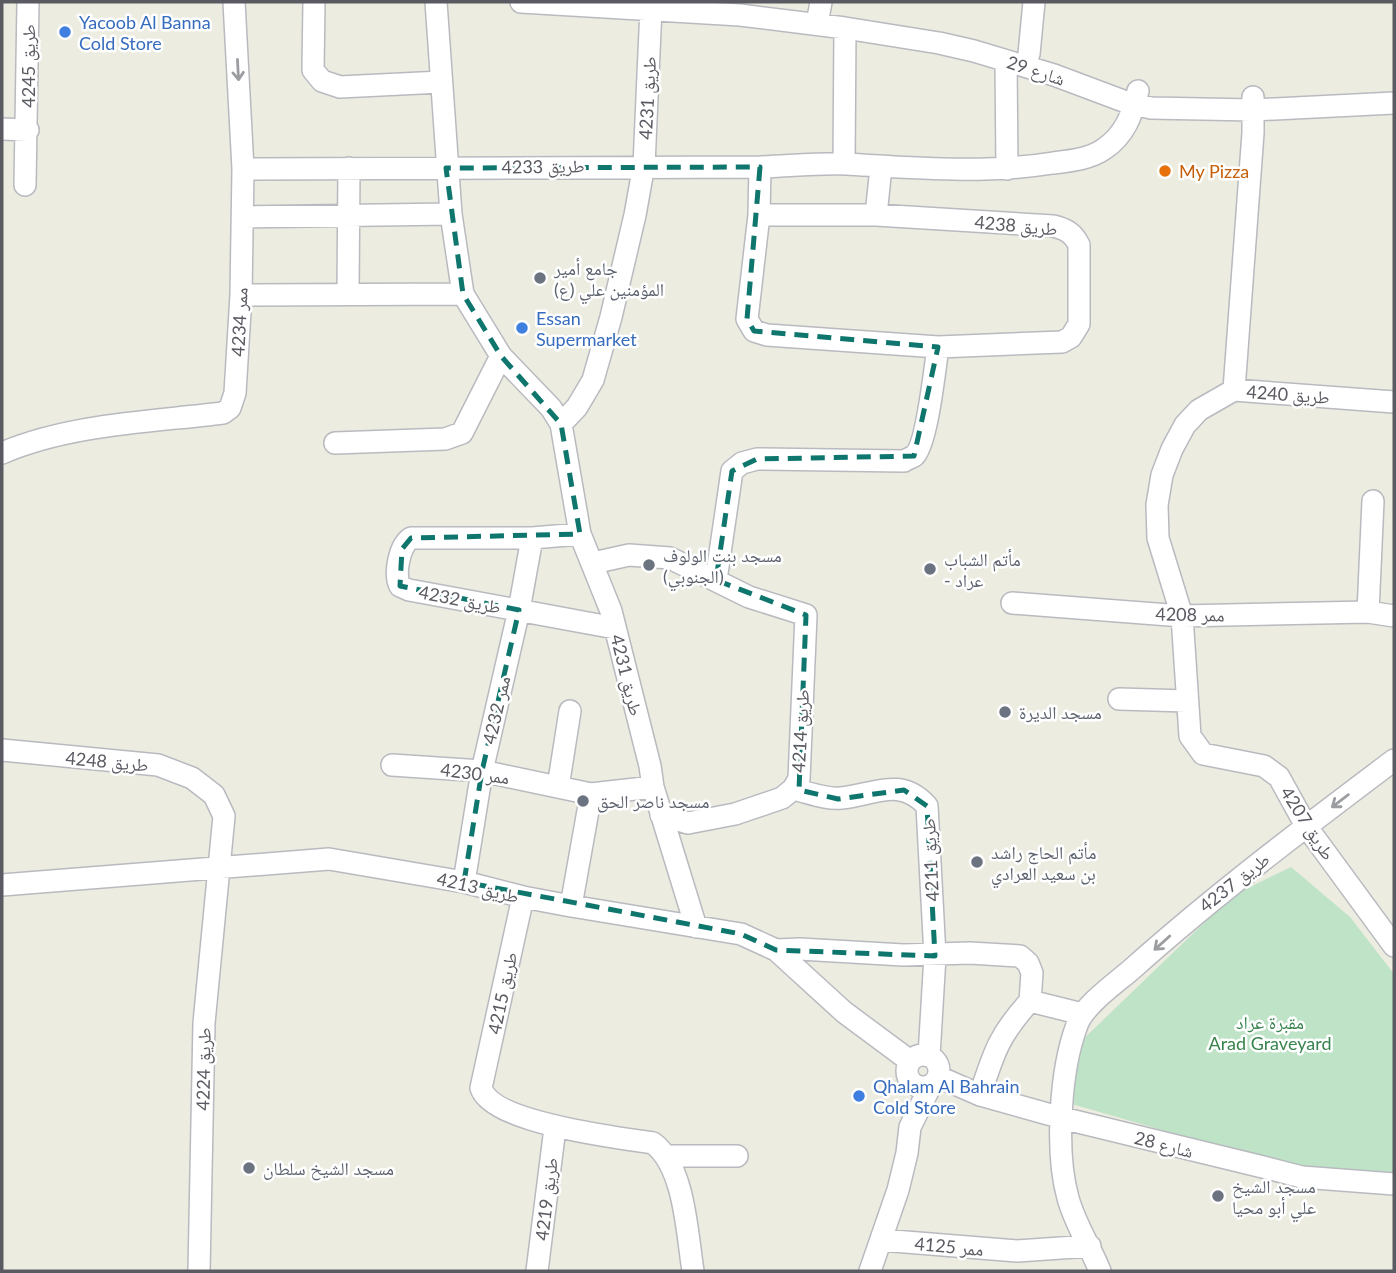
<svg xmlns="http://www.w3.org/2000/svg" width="1396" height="1273" viewBox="0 0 1396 1273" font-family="Lato,'Noto Naskh Arabic',sans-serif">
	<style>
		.green { fill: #bee3c7 }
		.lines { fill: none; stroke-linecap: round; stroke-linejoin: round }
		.minor-casing { stroke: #b9bac0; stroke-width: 24 }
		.minor { stroke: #fff; stroke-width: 21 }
		.oneway { stroke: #9c9da1 }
		.marked { fill: none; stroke: #0f766e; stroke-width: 5; stroke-dasharray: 14 9; stroke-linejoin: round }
		.shop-dot { fill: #3f7fe0; stroke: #fff; stroke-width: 2.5 }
		.food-dot { fill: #e8710a; stroke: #fff; stroke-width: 2.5 }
		.worship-dot { fill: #6b7280; stroke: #fff; stroke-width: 2.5 }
		.labels { text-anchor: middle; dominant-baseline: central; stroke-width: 5; stroke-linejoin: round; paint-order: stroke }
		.shop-label { font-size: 18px; fill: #366cbe; stroke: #fff; text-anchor: start }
		.street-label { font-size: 18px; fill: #5a5b62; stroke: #fff }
		.food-label { font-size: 18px; fill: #c56008; stroke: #fff; text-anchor: start }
		.worship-label { font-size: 18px; fill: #5b616d; stroke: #fff; text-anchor: start }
		.park-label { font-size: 18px; fill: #38834d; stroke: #fff }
	</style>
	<rect width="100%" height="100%" fill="#ecece1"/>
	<path class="green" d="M 1291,867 L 1350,917 L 1394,974 L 1394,1172 L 1297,1169 L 1065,1102 L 1075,1047 L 1232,896 Z"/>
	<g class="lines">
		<defs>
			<path id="minor" d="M 314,2 L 313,70 L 322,81 L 340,87 L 441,82
				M 436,2 L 451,214 L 463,294 L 501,356 L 551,408 L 561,424 L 580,534 L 611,611 L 650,766 L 653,787 L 696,927
				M 521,2 L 740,15 L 845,28 L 939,43 L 974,51 L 1054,75 L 1126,102 L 1151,108 L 1253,110 L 1394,103
				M 817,24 L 821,2
				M 1029,54 L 1034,2
				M 1006,61 L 1007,169
				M 2,129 L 28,130
				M 844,164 L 845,28
				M 243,169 L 760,167 C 789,166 818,163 846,164 C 916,168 984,174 1053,163 C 1070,161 1090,159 1104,149 C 1125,135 1132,115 1138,91
				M 25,185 L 28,2
				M 759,215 L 876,215 L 1053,226 C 1066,229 1073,233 1079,245 L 1079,324 L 1071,337 L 1062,342 L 938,347 L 767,335 L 754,331 L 747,319 L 759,215 L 760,167
				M 876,215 L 881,167
				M 243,217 L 451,214
				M 348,293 L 349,168
				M 241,295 L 463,294
				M 1234,390 L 1253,133 L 1253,97
				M 1394,402 L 1234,390 L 1199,410 L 1185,425 L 1172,449 L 1162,475 L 1157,505 L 1158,538 L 1182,616 L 1190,736 L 1203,754 L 1264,766 L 1279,777 L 1306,826 L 1394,946
				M 561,424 L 577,407 L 593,380 L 611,317 L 635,215 L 644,165 L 651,8
				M 335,443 L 445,439 L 462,433 L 501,356
				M 2,453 C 70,424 150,422 223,413 L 230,408 L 235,393 L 241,295 L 243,169 L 234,2
				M 580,534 L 532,538 L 411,538 C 399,546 394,574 400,586 L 409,590 L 615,628
				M 593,563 L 629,555 L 670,558 L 749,597 L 806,615 L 799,779 L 793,789 L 782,798 L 735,814 L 688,823 L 661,815
				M 716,580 L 732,471 L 742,463 L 757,459 L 904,461 C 905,460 913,457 914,456 C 927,445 935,367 938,347
				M 1012,603 L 1182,616 L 1368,612 L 1394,616
				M 1368,612 L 1373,501
				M 1119,699 L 1187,701
				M 2,750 L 158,765 L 192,778 L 214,795 L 224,816 L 204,1023 L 199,1271
				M 392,765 L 482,771 L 591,794 L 653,787
				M 558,787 L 570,711
				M 793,789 C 807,792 827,800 841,798 C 874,795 900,776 927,806 L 935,956 L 929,1056
				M 464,882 L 482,771 L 519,610 L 532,538
				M 2,885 L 329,859 L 464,882 L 523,897 L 571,906 L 741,934 L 776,950 L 844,1012 L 910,1061
				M 523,897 L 481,1088 C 492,1123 620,1138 653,1143 C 685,1167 687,1234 693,1271
				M 571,906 L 591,794
				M 776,950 L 800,949 L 903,955 L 970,953 L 1020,956 L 1028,963 L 1032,973 L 1030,1001 L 1082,1014
				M907 1071a16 16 0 1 1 32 0a16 16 0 1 1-32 0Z
				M 939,1077 L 980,1095 L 1062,1118 L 1267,1168 L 1302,1177 L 1394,1184
				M 980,1095 C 994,1052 999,1035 1030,1001
				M 667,1156 L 737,1156
				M 881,1240 L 1017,1251 L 1090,1246
				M 537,1271 L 555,1128
				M 870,1271 L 898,1190 L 907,1153 L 910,1127 L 930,1087
				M 1100,1271 C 1090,1246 1075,1224 1068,1198 C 1055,1152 1060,1070 1077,1025 C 1084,1005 1116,983 1132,969 C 1216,894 1305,827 1394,760"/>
		</defs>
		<use href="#minor" class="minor-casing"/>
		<use href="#minor" class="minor"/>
	</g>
	<defs><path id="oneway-shaft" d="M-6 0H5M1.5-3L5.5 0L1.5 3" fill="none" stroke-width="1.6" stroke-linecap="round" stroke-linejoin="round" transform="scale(1.75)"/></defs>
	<g class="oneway">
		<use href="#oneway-shaft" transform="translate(238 70) rotate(87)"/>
		<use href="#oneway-shaft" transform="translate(1340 801) rotate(143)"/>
		<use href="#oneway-shaft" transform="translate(1162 943) rotate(138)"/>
	</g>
	<path class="marked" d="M 760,167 L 747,319 L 754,331 L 938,347 L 914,456 L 757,459 L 732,471 L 716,580 L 806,615 L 799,790 L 838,799 L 904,790 L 927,806 L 935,956 L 776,950 L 741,934 L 464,882 L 482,771 L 519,610 L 400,586 L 402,549 L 411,538 L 580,534 L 561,424 L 501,356 L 463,294 L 446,168 Z"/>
	<g class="shop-dot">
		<circle cx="65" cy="32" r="7"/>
		<circle cx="522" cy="328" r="7"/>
		<circle cx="859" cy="1096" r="7"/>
	</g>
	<circle class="food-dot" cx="1165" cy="171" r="7"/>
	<g class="worship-dot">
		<circle cx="540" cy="278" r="7"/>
		<circle cx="649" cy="565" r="7"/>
		<circle cx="930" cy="569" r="7"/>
		<circle cx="1005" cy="712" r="7"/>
		<circle cx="583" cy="801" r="7"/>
		<circle cx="977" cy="862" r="7"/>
		<circle cx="249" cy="1168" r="7"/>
		<circle cx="1218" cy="1196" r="7"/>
	</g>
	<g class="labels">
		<g class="shop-label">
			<text x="79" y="22">Yacoob Al Banna<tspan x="79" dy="21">Cold Store</tspan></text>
			<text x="536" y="318">Essan<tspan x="536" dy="21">Supermarket</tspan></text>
			<text x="873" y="1086">Qhalam Al Bahrain<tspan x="873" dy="21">Cold Store</tspan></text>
		</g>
		<g class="street-label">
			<text transform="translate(28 66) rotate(-90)">طريق 4245</text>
			<text transform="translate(1036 70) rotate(18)">شارع 29</text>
			<text transform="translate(647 98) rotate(-87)">طريق 4231</text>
			<text transform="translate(543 166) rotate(-1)">طريق 4233</text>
			<text transform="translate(1016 225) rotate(5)">طريق 4238</text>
			<text transform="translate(239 322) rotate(-87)">ممر 4234</text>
			<text transform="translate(1288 394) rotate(4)">طريق 4240</text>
			<text transform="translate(460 599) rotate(11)">طريق 4232</text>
			<text transform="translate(1190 614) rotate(1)">ممر 4208</text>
			<text transform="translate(627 675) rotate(76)">طريق 4231</text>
			<text transform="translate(496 710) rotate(-77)">ممر 4232</text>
			<text transform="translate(800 731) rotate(-87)">طريق 4214</text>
			<text transform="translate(107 761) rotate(5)">طريق 4248</text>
			<text transform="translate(475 773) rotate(7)">ممر 4230</text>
			<text transform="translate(1308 823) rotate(57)">طريق 4207</text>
			<text transform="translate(930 860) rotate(-93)">طريق 4211</text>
			<text transform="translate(1234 882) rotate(-38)">طريق 4237</text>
			<text transform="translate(478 887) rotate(13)">طريق 4213</text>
			<text transform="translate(502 993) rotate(-78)">طريق 4215</text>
			<text transform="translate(203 1069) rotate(-89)">طريق 4224</text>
			<text transform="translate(1164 1144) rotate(14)">شارع 28</text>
			<text transform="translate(546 1199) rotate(-83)">طريق 4219</text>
			<text transform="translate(949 1246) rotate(5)">ممر 4125</text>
		</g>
		<g class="food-label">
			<text x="1179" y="171">My Pizza</text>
		</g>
		<g class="worship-label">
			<text x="554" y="268">جامع أمير<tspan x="554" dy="21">المؤمنين علي (ع)</tspan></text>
			<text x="663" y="555">مسجد بنت الولوف<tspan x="663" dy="21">(الجنوبي)</tspan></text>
			<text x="944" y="559">مأتم الشباب<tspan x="944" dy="21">- عراد</tspan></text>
			<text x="1019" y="712">مسجد الديرة</text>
			<text x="597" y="801">مسجد ناصر الحق</text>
			<text x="991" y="852">مأتم الحاج راشد<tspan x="991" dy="21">بن سعيد العرادي</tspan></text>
			<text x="263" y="1168">مسجد الشيخ سلطان</text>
			<text x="1232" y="1186">مسجد الشيخ<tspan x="1232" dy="21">علي أبو محيا</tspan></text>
		</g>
		<g class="park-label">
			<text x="1270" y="1022">مقبرة عراد<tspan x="1270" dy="21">Arad Graveyard</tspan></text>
		</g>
	</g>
	<rect width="1396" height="1273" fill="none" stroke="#5a5b62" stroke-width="7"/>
</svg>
